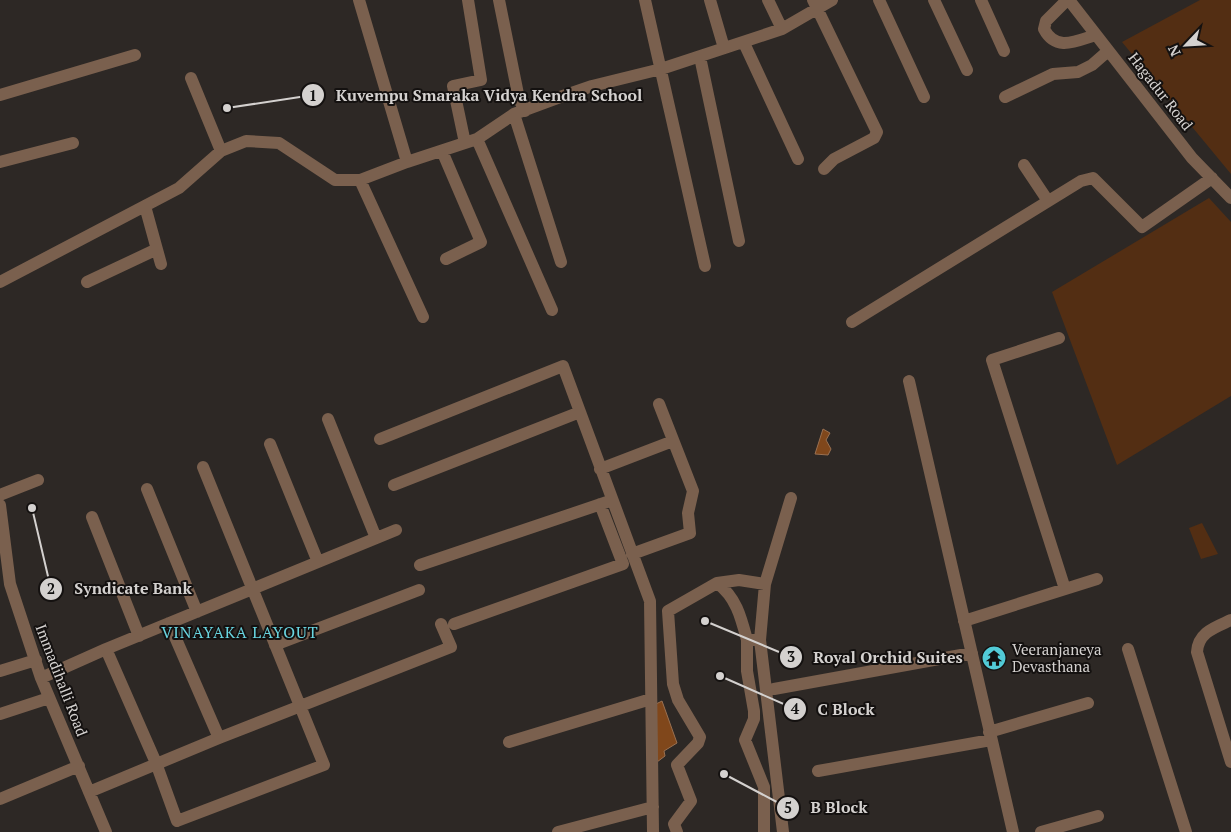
<svg xmlns="http://www.w3.org/2000/svg" width="1231" height="832" viewBox="0 0 1231 832" font-family="'PT Serif',serif">
	<style>
		.green { fill: #532e13 }
		.water { fill: #80471b; stroke: #997051 }
		.lines { fill: none; stroke-linecap: round; stroke-linejoin: round }
		.minor { stroke: #7a604e; stroke-width: 12 }
		.labels { text-anchor: middle; dominant-baseline: central; stroke-width: 4; stroke-linejoin: round; paint-order: stroke }
		.street-label { font-size: 15px; fill: #d4d1cf; stroke: #141110 }
		.poi-label { font-size: 15px; fill: #d4d1cf; stroke: #141110; text-anchor: start }
		.neighbourhood-label { font-size: 16px; letter-spacing: 1px; fill: #69d5e0; stroke: #141110 }
		.leader { fill: none; stroke: #d4d1cf; stroke-width: 2 }
		.callout-dot { fill: #d4d1cf; stroke: #141110; stroke-width: 2 }
		.mark-label { font-size: 15px; text-anchor: middle; font-weight: bold; fill: #111 }
		.callout-label { font-size: 16px; text-anchor: middle; font-weight: bold; fill: #d4d1cf; stroke: #141110; stroke-width: 4; stroke-linejoin: round; paint-order: stroke }
	</style>
	<rect width="100%" height="100%" fill="#2d2825"/>
	<path class="green" d="M 1200,0 L 1231,0 L 1231,174 L 1122,42 Z
		M 1209,198 L 1231,222 L 1231,396 L 1117,465 L 1052,292 Z
		M 1202,523 L 1218,554 L 1201,559 L 1189,528 Z"/>
	<path class="water" d="M 823,429 L 830,433 L 826,440 L 831,449 L 828,455 L 815,454 Z
		M 662,701 L 677,743 L 664,751 L 665,756 L 657,762 L 656,704 Z"/>
	<g class="lines">
		<path class="minor" d="M 359,0 L 407,162
			M 499,0 L 519,99 L 525,111
			M 645,0 L 705,266
			M 710,0 L 724,48
			M 768,0 L 782,29
			M 813,0 L 877,132 L 874,138 L 834,159 L 824,169
			M 879,0 L 924,97
			M 934,0 L 967,70
			M 981,0 L 1004,51
			M 1067,0 L 1046,21 L 1044,29 C 1056,52 1076,41 1096,35
			M 1069,0 L 1192,158 L 1231,198
			M 744,43 L 798,159
			M 700,57 L 739,241
			M 191,78 L 221,151
			M 0,95 L 135,55
			M 1005,97 L 1053,74 L 1078,72 L 1092,65 L 1108,51
			M 514,114 L 561,262
			M 477,139 L 552,310
			M 465,143 L 453,86 L 481,80 L 468,0
			M 442,151 L 481,242 L 446,259
			M 0,162 L 73,143
			M 1024,165 L 1048,201
			M 360,180 L 423,317
			M 145,206 L 161,264
			M 0,282 L 179,188 L 221,151 L 246,141 L 279,143 L 335,180 L 360,180 L 407,162 L 477,139 L 514,114 L 560,97 L 592,86 L 661,69 L 782,29 L 832,0
			M 87,282 L 155,250
			M 852,322 L 1081,181 L 1093,178 L 1142,227 L 1212,178
			M 1059,338 L 992,360 L 1065,589
			M 909,381 L 1013,832
			M 328,419 L 376,538
			M 380,439 L 563,366 L 650,601 L 653,832
			M 270,444 L 318,562
			M 600,469 L 673,441
			M 394,485 L 580,412
			M 147,489 L 197,612
			M 0,495 L 38,480
			M 0,505 L 10,584 L 41,678 L 106,832
			M 92,517 L 139,636
			M 632,554 L 690,533 L 688,513 L 693,491 L 659,404
			M 420,565 L 607,502
			M 717,583 C 736,597 741,617 747,640 L 755,640
			M 1231,620 C 1216,627 1198,632 1197,652 L 1231,762
			M 964,621 L 1097,579
			M 169,623 L 219,738
			M 454,624 L 623,564 L 600,504
			M 747,640 L 747,671 L 754,711 L 754,719 L 745,740 L 764,787 L 764,832
			M 275,645 L 419,590
			M 106,649 L 156,763 L 177,821 L 324,765 L 203,467
			M 1128,649 L 1186,832
			M 0,671 L 36,660
			M 41,678 L 106,649 L 396,530
			M 774,689 L 972,653
			M 0,714 L 49,698
			M 989,732 L 1088,703
			M 509,742 L 651,699
			M 818,771 L 991,740
			M 89,792 L 219,738 L 451,647 L 441,624
			M 0,799 L 79,766
			M 558,832 L 653,807
			M 677,832 L 674,824 L 691,801 L 677,765 L 698,743 L 700,737 L 678,700 L 673,684 L 668,611 L 717,583 L 739,580 L 765,584
			M 783,832 L 760,640 L 765,584 L 791,498
			M 1041,832 L 1098,816"/>
	</g>
	<defs>
		<symbol id="temple-disc" viewBox="-11 -11 22 22"><circle r="9.5" fill="#52cbd7" stroke="#141110"/><path d="M0-6L5-2H3V0L6.5 2.5H4V6H1.5V3h-3V6H-4V2.5H-6.5L-3 0V-2H-5Z" fill="#111"/></symbol>
	</defs>
	<g fill-rule="evenodd">
		<use href="#temple-disc" x="980" y="644" width="28" height="28"/>
	</g>
	<g class="labels">
		<g class="street-label">
			<text transform="translate(1161 91) rotate(52)">Hagadur Road</text>
			<text transform="translate(62 680) rotate(69)">Immadihalli Road</text>
		</g>
		<g class="poi-label">
			<text x="1012" y="649">Veeranjaneya<tspan x="1012" dy="17">Devasthana</tspan></text>
		</g>
		<g class="neighbourhood-label">
			<text x="240" y="632">VINAYAKA LAYOUT</text>
		</g>
	</g>
	<path class="leader" d="M227 108L313 95M32 508L51 589M705 621L791 657M720 676L795 709M724 774L788 808"/>
	<g class="callout-dot">
		<circle cx="227" cy="108" r="5"/>
		<circle cx="32" cy="508" r="5"/>
		<circle cx="705" cy="621" r="5"/>
		<circle cx="720" cy="676" r="5"/>
		<circle cx="724" cy="774" r="5"/>
		<circle cx="313" cy="95" r="12"/>
		<circle cx="51" cy="589" r="12"/>
		<circle cx="791" cy="657" r="12"/>
		<circle cx="795" cy="709" r="12"/>
		<circle cx="788" cy="808" r="12"/>
	</g>
	<g class="mark-label">
		<text x="313" y="101">1</text>
		<text x="51" y="594">2</text>
		<text x="791" y="662">3</text>
		<text x="795" y="714">4</text>
		<text x="788" y="813">5</text>
	</g>
	<g class="callout-label">
		<text x="489" y="101">Kuvempu Smaraka Vidya Kendra School</text>
		<text x="133" y="594">Syndicate Bank</text>
		<text x="888" y="663">Royal Orchid Suites</text>
		<text x="846" y="715">C Block</text>
		<text x="839" y="813">B Block</text>
	</g>
	<g transform="translate(1186 45) rotate(245)" stroke="#141110" stroke-width="4" paint-order="stroke">
	<path d="M0-4L9 19L0 12L-9 19Z" fill="#d4d1cf"/>
	<text y="-8" font-size="14" font-weight="bold" text-anchor="middle" fill="#d4d1cf">N</text>
	</g>
</svg>
